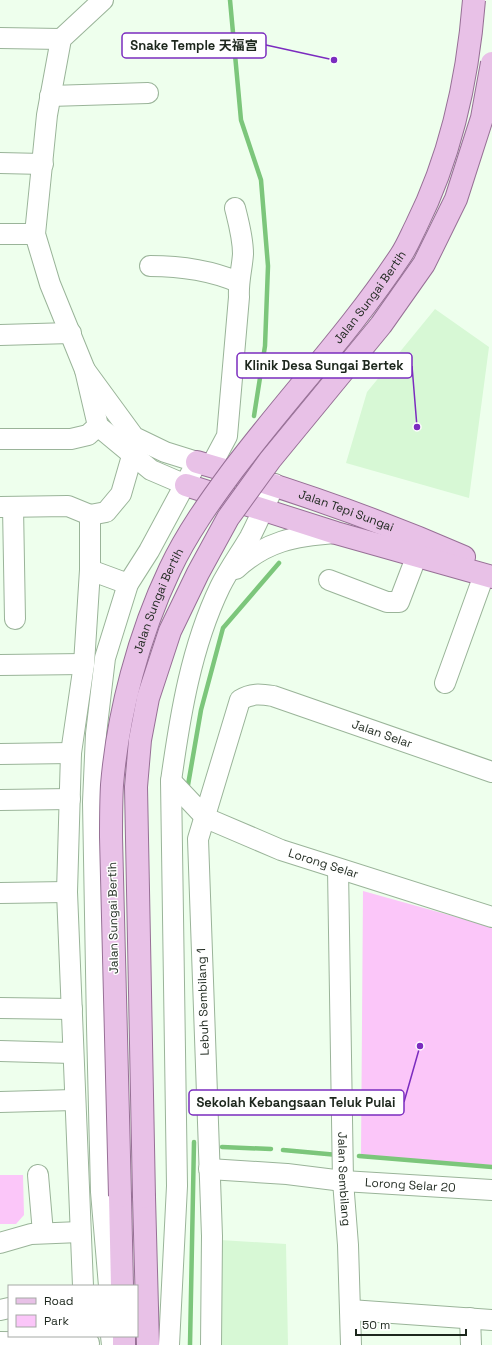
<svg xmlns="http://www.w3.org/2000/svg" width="492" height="1345" viewBox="0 0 492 1345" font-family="'Space Grotesk','Noto Sans SC',sans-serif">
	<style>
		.built { fill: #d7f8d5 }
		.green { fill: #fbc6f9 }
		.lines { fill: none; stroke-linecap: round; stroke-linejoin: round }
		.stream { stroke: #7cc67b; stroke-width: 4.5 }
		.minor-casing { stroke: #9ab499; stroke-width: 22 }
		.major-casing { stroke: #977096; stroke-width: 24 }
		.minor { stroke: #fff; stroke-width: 20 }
		.major { stroke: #e8c1e7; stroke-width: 22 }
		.major-bridge-casing { stroke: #977096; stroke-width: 24; stroke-linecap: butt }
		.major-bridge { stroke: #e8c1e7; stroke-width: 22 }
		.labels { text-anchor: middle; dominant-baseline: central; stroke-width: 3; stroke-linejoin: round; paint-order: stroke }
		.street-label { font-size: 12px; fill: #1d271d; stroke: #fff }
		.leader { fill: none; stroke: #7b2cbf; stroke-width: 1.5 }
		.callout-dot { fill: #7b2cbf; stroke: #fff; stroke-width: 1.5 }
		.callout { fill: #fff; stroke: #7b2cbf; stroke-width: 1.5 }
		.callout-label { font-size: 13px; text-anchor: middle; font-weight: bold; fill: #1d271d }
	</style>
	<rect width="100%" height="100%" fill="#eeffed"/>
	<path class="built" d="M 435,309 L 489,347 L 469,498 L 346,463 L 367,392 Z
		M 220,1240 L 286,1244 L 288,1345 L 220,1345 Z"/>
	<path class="green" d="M 363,891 L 492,927 L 492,1165 L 361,1156 Z
		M 0,1175 L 23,1175 L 24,1215 L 16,1224 L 0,1224 Z"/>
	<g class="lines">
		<path class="stream" d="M 230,0 L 241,120 L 261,180 L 268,266 L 265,346 L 254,416
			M 188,785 L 201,710 L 223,628 L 279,563
			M 222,1147 L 271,1149
			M 283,1150 L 338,1155
			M 359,1156 L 492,1167
			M 190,1345 L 194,1142"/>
		<defs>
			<g id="minor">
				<path d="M 103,0 L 61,39 L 47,115 L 35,234 L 50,284 L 85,370 L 98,426 L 151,470 L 186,485"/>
				<path d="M 0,38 L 61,39"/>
				<path d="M 50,96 L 148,93"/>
				<path d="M 0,163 L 43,164"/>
				<path d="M 0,234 L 35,234"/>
				<path d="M 150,266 C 179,266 212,271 238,282"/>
				<path d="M 0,335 L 71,333"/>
				<path d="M 85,370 L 134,437 L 165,452 L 197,462 L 149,551 L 128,584 L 105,658 L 96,734 L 93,802 L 97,1026 L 101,1192 L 109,1286"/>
				<path d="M 0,439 L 71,439 L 88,435 L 98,426"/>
				<path d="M 211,466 L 227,436 L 239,297 C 238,282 242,269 243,254 C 243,238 239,224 235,208"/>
				<path d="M 0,507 L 68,506 L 90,515 L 90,570 L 84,664 L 71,753 L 67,892 L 83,1286"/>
				<path d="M 13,507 L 15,619"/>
				<path d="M 90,515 L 106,512 L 121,494 L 132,456"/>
				<path d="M 236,569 C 266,541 295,536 335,533"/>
				<path d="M 90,570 L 128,584"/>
				<path d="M 329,580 L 387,602 L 399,602 L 417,555"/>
				<path d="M 0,665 L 84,664"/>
				<path d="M 445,683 L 484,575"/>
				<path d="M 0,754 L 71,753"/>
				<path id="s1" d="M 171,781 L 206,818 L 281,850 L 492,917"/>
				<path d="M 0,800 L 70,799"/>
				<path id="s2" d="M 338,869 L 343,1181 L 348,1245 L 351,1345"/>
				<path d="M 0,893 L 67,892"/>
				<path d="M 0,1008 L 72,1009"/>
				<path d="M 0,1051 L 72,1053"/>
				<path d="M 0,1102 L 74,1100"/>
				<path id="s3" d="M 209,1169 L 287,1174 L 343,1181 L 492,1190"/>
				<path d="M 38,1175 L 43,1233"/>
				<path d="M 0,1243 L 31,1234 L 80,1232"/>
				<path d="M 0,1310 L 9,1308"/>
				<path d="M 350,1310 L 492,1320"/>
				<path d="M 470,1318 L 471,1345"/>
				<path d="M 111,1336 L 112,1345"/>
				<path d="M 0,1342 L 89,1343"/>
				<path d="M 169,1345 L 177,1186 L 171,781 C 180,716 191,647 220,587 C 229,569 240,554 250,537 C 259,520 266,502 275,484"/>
				<path id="s4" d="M 211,1345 L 212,1236 L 198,839 L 240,700 C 251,693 260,694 273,696 L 492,772"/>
			</g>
			<g id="major">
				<path id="s5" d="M 197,462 C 288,488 377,519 464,557"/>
				<path d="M 186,485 L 336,533 L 492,577"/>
				<path d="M 120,1196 L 122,1286"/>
				<path d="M 144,1197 L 148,1345"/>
				<path d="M 124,1336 L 124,1345"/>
			</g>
		</defs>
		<use href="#minor" class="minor-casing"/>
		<use href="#major" class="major-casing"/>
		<use href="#minor" class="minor"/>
		<use href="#major" class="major"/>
		<defs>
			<g id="major-bridge">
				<path id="s6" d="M 120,1196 L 111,837 C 111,820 111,803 112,785 C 118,713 139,634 170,569 C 187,533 210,501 233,470 C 288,397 351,331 401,255 C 407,246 411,236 416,226 C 451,156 468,77 474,0"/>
				<path d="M 144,1197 L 136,787 L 140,740 L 148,698 L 170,631 L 198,573 L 228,518 L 270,460 L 381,325 L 424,264 L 456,199 L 482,118 L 492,63"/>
			</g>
		</defs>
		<use href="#major-bridge" class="major-bridge-casing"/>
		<use href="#major-bridge" class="major-bridge"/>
	</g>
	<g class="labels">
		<g class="street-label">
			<text stroke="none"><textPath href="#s6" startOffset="974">Jalan Sungai Bertih</textPath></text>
			<text stroke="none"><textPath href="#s5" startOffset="157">Jalan Tepi Sungai</textPath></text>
			<text stroke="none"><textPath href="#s6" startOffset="602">Jalan Sungai Bertih</textPath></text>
			<text stroke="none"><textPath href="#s4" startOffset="801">Jalan Selar</textPath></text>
			<text stroke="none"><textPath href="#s1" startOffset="177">Lorong Selar</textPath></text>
			<text transform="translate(113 918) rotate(-91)">Jalan Sungai Bertih</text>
			<text transform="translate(203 1002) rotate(-92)">Lebuh Sembilang 1</text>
			<text stroke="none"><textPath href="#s2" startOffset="310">Jalan Sembilang</textPath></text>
			<text stroke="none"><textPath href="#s3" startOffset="202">Lorong Selar 20</textPath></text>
		</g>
	</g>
	<path class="leader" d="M334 60L266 45M417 427L412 366M420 1046L404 1102"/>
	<g class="callout-dot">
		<circle cx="334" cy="60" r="4"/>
		<circle cx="417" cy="427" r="4"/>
		<circle cx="420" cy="1046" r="4"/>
	</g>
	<g class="callout">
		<rect x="122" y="33" width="144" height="25" rx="4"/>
		<rect x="237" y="353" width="175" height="25" rx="4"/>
		<rect x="189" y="1090" width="215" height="25" rx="4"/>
	</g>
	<g class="callout-label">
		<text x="194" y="50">Snake Temple 天福宫</text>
		<text x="324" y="370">Klinik Desa Sungai Bertek</text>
		<text x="296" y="1107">Sekolah Kebangsaan Teluk Pulai</text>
	</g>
	<rect x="8" y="1285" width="130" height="52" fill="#ffffff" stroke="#a5a9a5"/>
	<rect x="16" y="1298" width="20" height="6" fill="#e8c1e7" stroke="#a5a9a5"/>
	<text x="44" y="1305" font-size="12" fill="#1d271d">Road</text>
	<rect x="16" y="1315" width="20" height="12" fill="#fbc6f9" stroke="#a5a9a5"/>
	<text x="44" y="1325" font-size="12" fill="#1d271d">Park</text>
	<path d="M356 1329v6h110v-6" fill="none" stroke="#1d271d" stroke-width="2"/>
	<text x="362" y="1329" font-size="12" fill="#1d271d" stroke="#ffffff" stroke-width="3" paint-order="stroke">50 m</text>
</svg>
